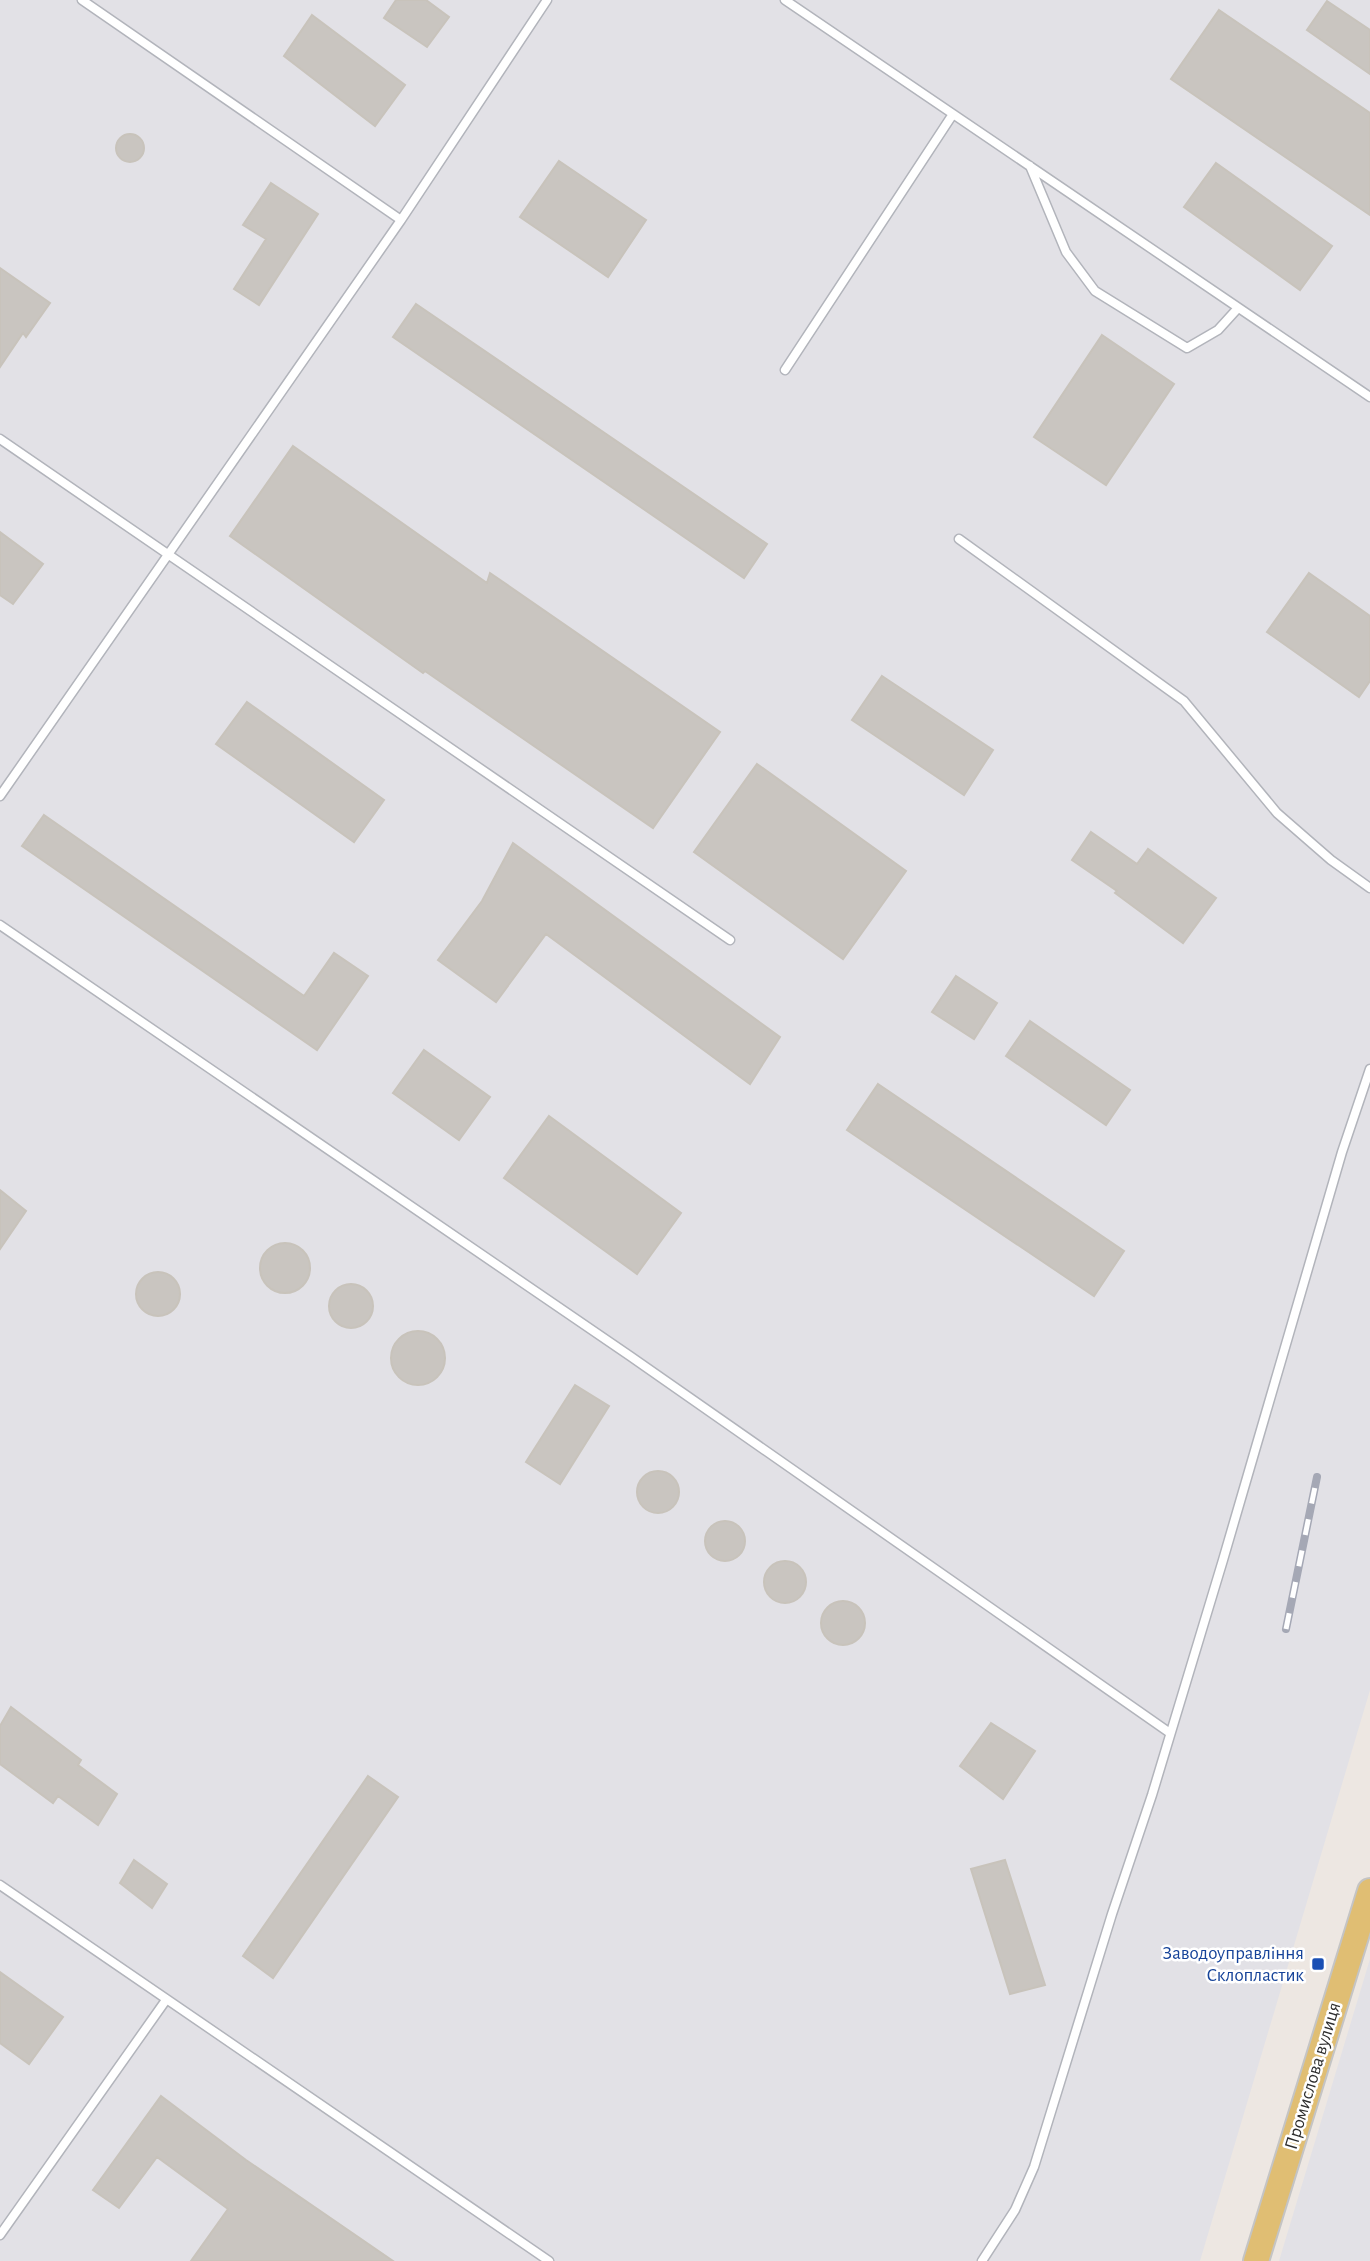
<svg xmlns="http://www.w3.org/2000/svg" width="1370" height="2261" viewBox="0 0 1370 2261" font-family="'Alegreya Sans',sans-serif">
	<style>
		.industrial { fill: #e2e1e6 }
		.building { fill: #c9c5c0; stroke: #c8c3bb; stroke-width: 2 }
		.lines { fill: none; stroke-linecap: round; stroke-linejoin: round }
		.service-casing { stroke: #b2b4bb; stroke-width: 11 }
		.primary-casing { stroke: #c4c4c4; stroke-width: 28 }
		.service { stroke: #fff; stroke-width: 8 }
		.primary { stroke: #e0be73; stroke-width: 24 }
		.rail-casing { stroke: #a5a8b5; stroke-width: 8 }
		.rail { stroke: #fff; stroke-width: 5; stroke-dasharray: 16; stroke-linecap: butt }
		.transit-dot { fill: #1a4fb4; stroke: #fff; stroke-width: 2.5 }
		.labels { text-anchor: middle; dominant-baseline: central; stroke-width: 5; stroke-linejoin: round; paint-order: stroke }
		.transit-label { font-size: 19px; fill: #164399; stroke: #fff; text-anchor: end }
		.street-label { font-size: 19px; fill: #2d2d2d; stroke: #fff }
	</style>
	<rect width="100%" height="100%" fill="#ede7e2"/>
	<path class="industrial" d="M 0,0 L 1370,0 L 1370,1690 L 1200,2261 L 0,2261 Z
		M 1370,1959 L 1370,2261 L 1279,2261 Z"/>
	<path class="building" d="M 396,0 L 426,0 L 449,17 L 427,47 L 384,18 Z
		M 1327,1 L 1370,30 L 1370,74 L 1307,30 Z
		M 1219,10 L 1370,113 L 1370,215 L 1171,79 Z
		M 312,15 L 405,85 L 375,126 L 284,56 Z
		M116 148a14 14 0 1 1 28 0a14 14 0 1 1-28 0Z
		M 559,161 L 646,220 L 608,277 L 520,217 Z
		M 1216,163 L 1332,246 L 1300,290 L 1184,207 Z
		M 271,183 L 318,214 L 259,305 L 234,289 L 266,239 L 243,225 Z
		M 0,268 L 50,303 L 26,337 L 23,333 L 0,367 Z
		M 416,304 L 767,544 L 744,578 L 393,337 Z
		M 1102,335 L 1174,384 L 1106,485 L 1034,437 Z
		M 293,446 L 487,583 L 490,573 L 720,732 L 653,828 L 425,671 L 423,673 L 230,536 Z
		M 0,532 L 43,564 L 13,604 L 0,595 Z
		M 1309,573 L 1370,616 L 1370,681 L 1359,697 L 1267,632 Z
		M 882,676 L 993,750 L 964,795 L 852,720 Z
		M 247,702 L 384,800 L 354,842 L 216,744 Z
		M 757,764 L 906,871 L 843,959 L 694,852 Z
		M 44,815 L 304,996 L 334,953 L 368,976 L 317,1050 L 22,846 Z
		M 1091,832 L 1137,864 L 1148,849 L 1216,898 L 1183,943 L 1115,893 L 1117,891 L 1072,860 Z
		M 513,843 L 780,1037 L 750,1084 L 546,934 L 496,1002 L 438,960 L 482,901 Z
		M 956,976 L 997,1003 L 974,1039 L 932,1012 Z
		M 1030,1021 L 1130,1090 L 1106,1125 L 1006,1056 Z
		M 424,1050 L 490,1097 L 459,1140 L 393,1093 Z
		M 878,1084 L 1124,1251 L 1094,1296 L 847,1130 Z
		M 549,1116 L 681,1213 L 637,1274 L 504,1178 Z
		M 0,1190 L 26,1211 L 0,1249 Z
		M260 1268a25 25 0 1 1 50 0a25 25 0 1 1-50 0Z
		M136 1294a22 22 0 1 1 44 0a22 22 0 1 1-44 0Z
		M329 1306a22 22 0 1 1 44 0a22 22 0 1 1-44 0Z
		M391 1358a27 27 0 1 1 54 0a27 27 0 1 1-54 0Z
		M 575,1385 L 609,1406 L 560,1484 L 526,1462 Z
		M637 1492a21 21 0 1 1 42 0a21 21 0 1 1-42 0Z
		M705 1541a20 20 0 1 1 40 0a20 20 0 1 1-40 0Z
		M764 1582a21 21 0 1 1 42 0a21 21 0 1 1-42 0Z
		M821 1623a22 22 0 1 1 44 0a22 22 0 1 1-44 0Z
		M 11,1707 L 81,1760 L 78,1765 L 117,1794 L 98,1825 L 58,1796 L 53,1803 L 0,1764 L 0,1726 Z
		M 991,1723 L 1035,1751 L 1003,1799 L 960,1766 Z
		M 368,1776 L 398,1797 L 273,1978 L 243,1956 Z
		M 134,1860 L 167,1884 L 152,1908 L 120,1883 Z
		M 1005,1860 L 1045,1985 L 1010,1994 L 971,1869 Z
		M 0,1972 L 63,2017 L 29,2064 L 0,2043 Z
		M 161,2096 L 246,2160 L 393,2261 L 191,2261 L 228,2209 L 157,2157 L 119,2208 L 93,2190 Z"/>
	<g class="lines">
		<defs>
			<path id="service" d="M 82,0 L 401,220
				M 953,114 L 1370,397
				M 1030,166 L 1066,252 L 1095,291 L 1187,348 L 1218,330 L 1238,308
				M 785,370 L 953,114 L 785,0
				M 0,439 L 730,940
				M 959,539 L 1184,701 L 1277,813 L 1331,860 L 1370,888
				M 0,796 L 401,220 L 547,0
				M 0,925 L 630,1356 L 1170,1733
				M 0,1885 L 549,2261
				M 0,2235 L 166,2000
				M 982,2261 L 1015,2210 L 1034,2167 L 1112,1914 L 1152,1795 L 1223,1560 L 1342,1152 L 1370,1069"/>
			<path id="primary" d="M 1256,2261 L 1370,1891"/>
		</defs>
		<use href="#service" class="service-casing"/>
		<use href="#primary" class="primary-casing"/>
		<use href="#service" class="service"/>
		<use href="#primary" class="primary"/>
		<defs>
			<path id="rail" d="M 1286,1629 L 1317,1477"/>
		</defs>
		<use href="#rail" class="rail-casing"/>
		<use href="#rail" class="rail"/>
	</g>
	<rect class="transit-dot" x="1311" y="1957" width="14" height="14" rx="3.5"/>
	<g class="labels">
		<g class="transit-label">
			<text x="1304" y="1953">Заводоуправління<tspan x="1304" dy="22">Склопластик</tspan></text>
		</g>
		<g class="street-label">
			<text transform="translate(1313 2076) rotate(-73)">Промислова вулиця</text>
		</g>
	</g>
</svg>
